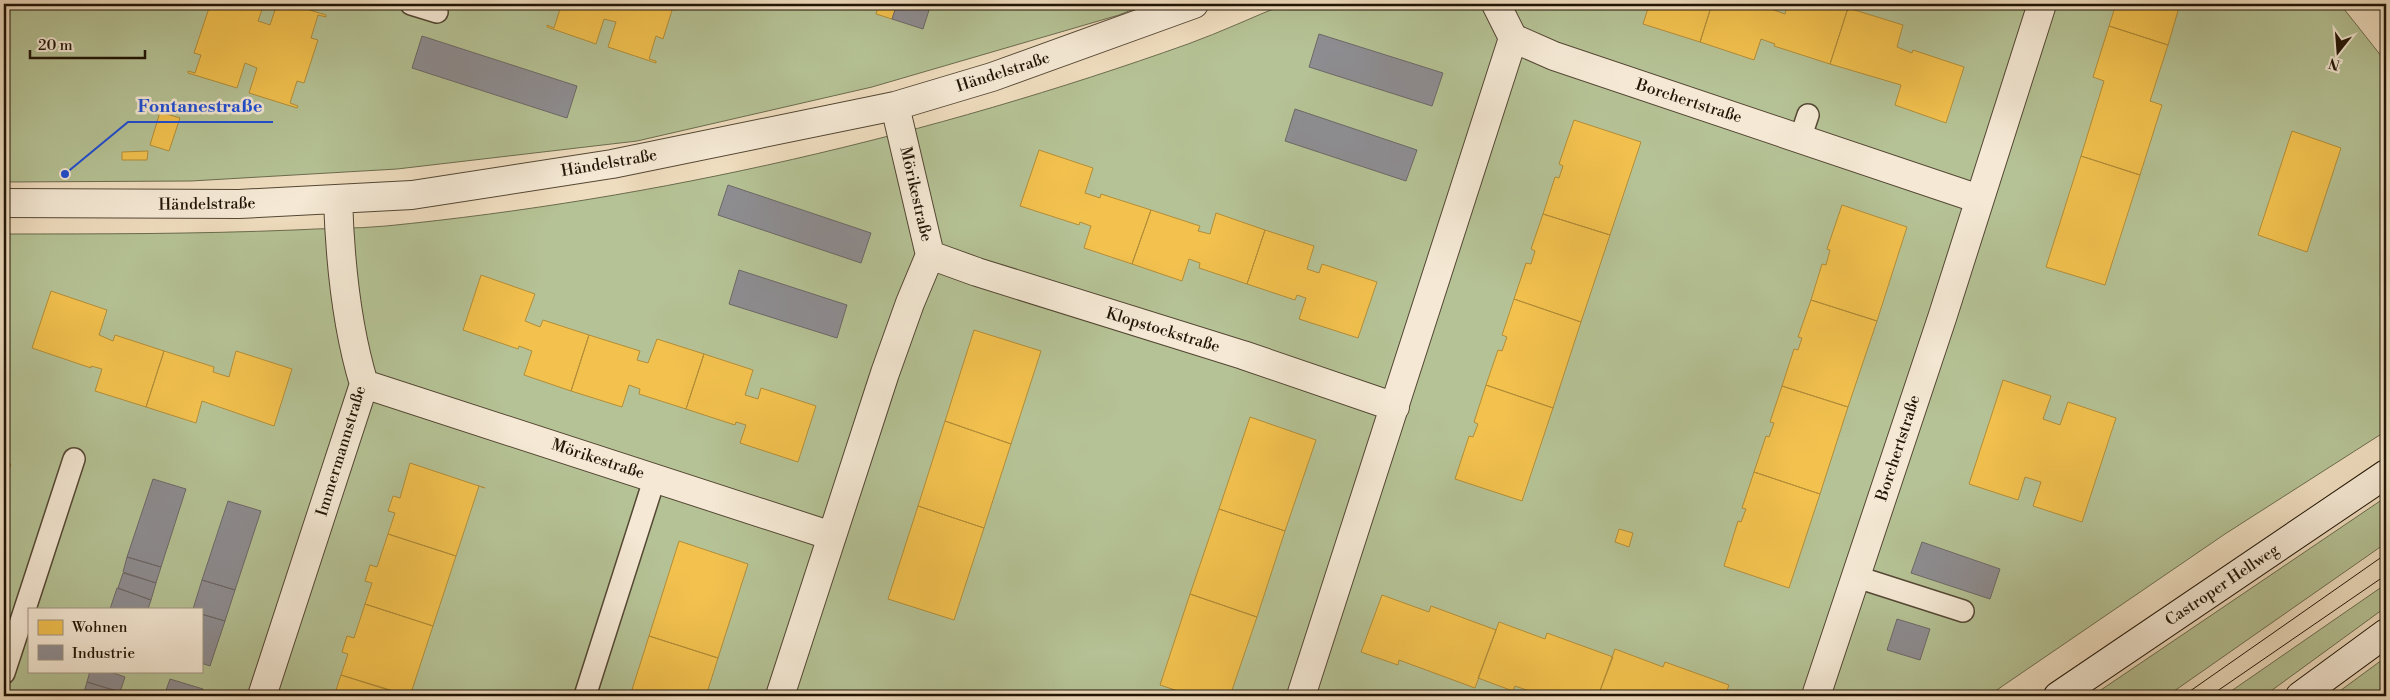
<svg xmlns="http://www.w3.org/2000/svg" width="2390" height="700" viewBox="0 0 2390 700" font-family="'Libre Bodoni',serif">
	<style>
		.green { fill: #b5c295; stroke: #6b6c4e; fill-rule: evenodd }
		.homes { fill: #f2c14e; stroke: #b38d38 }
		.industry { fill: #8d8d92; stroke: #6d6968 }
		.lines { fill: none; stroke-linecap: round; stroke-linejoin: round }
		.service-casing { stroke: #544734; stroke-width: 24 }
		.minor-casing { stroke: #544734; stroke-width: 30 }
		.secondary-casing { stroke: #211506; stroke-width: 30 }
		.service { stroke: #f5e9d5; stroke-width: 21 }
		.minor { stroke: #f5e9d5; stroke-width: 28 }
		.secondary { stroke: #f5e9d5; stroke-width: 28 }
		.tram { stroke: #211506; stroke-width: 1 }
		.labels { text-anchor: middle; dominant-baseline: central; stroke-width: 5; stroke-linejoin: round; paint-order: stroke }
		.street-label { font-size: 16px; fill: #211506; stroke: #f5e9d5 }
		.leader { fill: none; stroke: #1d4ed8; stroke-width: 2 }
		.callout-dot { fill: #1d4ed8; stroke: #f5e9d5; stroke-width: 2 }
		.callout-label { font-size: 18px; text-anchor: middle; font-weight: bold; fill: #1d4ed8; stroke: #f5e9d5; stroke-width: 5; stroke-linejoin: round; paint-order: stroke }
	</style>
	<rect width="100%" height="100%" fill="#efddbf"/>
	<filter id="stains"><feTurbulence type="fractalNoise" baseFrequency=".004" numOctaves="4"/><feColorMatrix values="0 0 0 0 .2 0 0 0 0 .09 0 0 0 0 .02 0 0 0 .5 -.17"/></filter>
	<radialGradient id="worn" r=".72"><stop offset=".6" stop-color="#630" stop-opacity="0"/><stop offset="1" stop-color="#630" stop-opacity=".3"/></radialGradient>
	<path class="green" d="M 4,4 L 1146,4 L 1119,15 L 872,87 L 637,141 L 397,169 L 191,181 L 4,182 Z
		M 1285,4 L 2340,4 L 2386,62 L 2386,431 L 2225,534 L 1988,696 L 4,696 L 4,234 C 101,234 197,234 294,230 C 324,228 355,229 386,226 C 659,199 930,136 1188,44 C 1221,32 1253,17 1285,4 ZM 29,609 L 201,609 L 201,671 L 29,671 Z
		M 2386,497 L 2386,543 L 2167,696 L 2092,696 Z
		M 2386,584 L 2386,607 L 2264,696 L 2224,696 Z
		M 2386,657 L 2386,696 L 2333,696 Z"/>
	<path class="homes" d="M 217,4 L 264,4 L 258,21 L 270,25 L 277,4 L 290,4 L 326,15 L 326,17 L 318,15 L 311,38 L 318,40 L 304,83 L 297,81 L 290,103 L 298,106 L 297,108 L 249,93 L 257,68 L 245,63 L 237,88 L 188,73 L 188,71 L 195,73 L 201,55 L 194,53 L 210,5 L 216,7 Z
		M 555,4 L 674,4 L 663,39 L 656,36 L 649,59 L 656,61 L 656,63 L 608,47 L 616,22 L 604,19 L 596,44 L 547,27 L 547,25 L 554,28 L 560,9 L 553,7 Z
		M 879,4 L 897,4 L 892,19 L 876,14 Z
		M 1646,4 L 1712,4 L 1700,42 L 1643,24 L 1649,5 Z
		M 1712,4 L 1772,4 L 1771,9 L 1785,14 L 1788,4 L 1836,4 L 1848,8 L 1830,64 L 1774,46 L 1775,44 L 1761,39 L 1754,60 L 1700,42 Z
		M 2116,4 L 2180,4 L 2168,45 L 2109,26 Z
		M 1848,8 L 1903,25 L 1897,47 L 1912,53 L 1913,50 L 1964,67 L 1946,123 L 1895,105 L 1901,85 L 1830,64 Z
		M 2109,26 L 2168,45 L 2150,101 L 2162,105 L 2140,175 L 2081,156 L 2104,81 L 2093,77 Z
		M 160,112 L 180,118 L 169,151 L 150,145 Z
		M 1574,120 L 1641,142 L 1610,235 L 1543,214 L 1555,177 L 1559,178 L 1563,166 L 1559,164 Z
		M 2292,131 L 2341,148 L 2307,252 L 2258,235 Z
		M 1039,150 L 1093,168 L 1085,193 L 1100,198 L 1101,194 L 1151,210 L 1132,264 L 1084,248 L 1091,226 L 1080,222 L 1079,225 L 1020,206 Z
		M 148,151 L 147,160 L 122,160 L 122,152 Z
		M 2081,156 L 2140,175 L 2105,285 L 2046,267 Z
		M 1842,205 L 1907,227 L 1877,321 L 1811,300 L 1822,264 L 1826,265 L 1830,250 L 1827,249 Z
		M 1151,210 L 1200,226 L 1198,231 L 1210,234 L 1216,213 L 1265,230 L 1247,284 L 1199,268 L 1200,263 L 1189,259 L 1182,281 L 1132,264 Z
		M 1543,214 L 1610,235 L 1581,322 L 1514,299 L 1526,263 L 1531,264 L 1535,251 L 1531,249 Z
		M 1265,230 L 1314,246 L 1307,269 L 1319,273 L 1322,264 L 1377,282 L 1358,338 L 1299,319 L 1306,298 L 1297,295 L 1295,300 L 1247,284 Z
		M 481,275 L 535,294 L 525,321 L 540,327 L 543,320 L 589,335 L 571,391 L 524,375 L 532,351 L 519,346 L 518,349 L 463,330 Z
		M 51,291 L 107,310 L 99,335 L 113,341 L 115,335 L 164,351 L 146,407 L 95,391 L 102,369 L 91,366 L 91,368 L 32,348 Z
		M 1514,299 L 1581,322 L 1553,408 L 1486,385 L 1498,350 L 1502,351 L 1507,337 L 1502,335 Z
		M 1811,300 L 1877,321 L 1848,407 L 1782,386 L 1794,349 L 1798,350 L 1802,338 L 1798,337 Z
		M 974,330 L 1041,351 L 1011,444 L 945,421 Z
		M 589,335 L 640,351 L 637,360 L 648,363 L 657,339 L 704,354 L 686,409 L 639,394 L 640,389 L 629,385 L 622,407 L 571,391 Z
		M 164,351 L 214,367 L 213,372 L 229,377 L 236,351 L 292,369 L 274,426 L 202,401 L 196,423 L 146,407 Z
		M 704,354 L 753,370 L 745,395 L 758,399 L 761,388 L 816,406 L 798,462 L 740,443 L 746,425 L 736,422 L 735,425 L 686,409 Z
		M 2003,380 L 2051,396 L 2043,419 L 2060,425 L 2068,402 L 2116,418 L 2082,522 L 2033,506 L 2041,482 L 2025,477 L 2018,500 L 1969,484 Z
		M 1486,385 L 1553,408 L 1522,501 L 1455,479 L 1469,436 L 1473,437 L 1478,424 L 1474,422 Z
		M 1782,386 L 1848,407 L 1820,494 L 1754,472 L 1766,436 L 1769,437 L 1774,423 L 1770,422 Z
		M 1250,417 L 1316,440 L 1285,531 L 1219,509 Z
		M 945,421 L 1011,444 L 984,528 L 918,506 Z
		M 4,462 L 11,464 L 4,485 Z
		M 410,463 L 485,488 L 479,486 L 456,556 L 388,534 L 395,513 L 388,511 L 393,496 L 400,498 Z
		M 1754,472 L 1820,494 L 1789,588 L 1724,566 L 1738,521 L 1741,522 L 1746,509 L 1742,508 Z
		M 918,506 L 984,528 L 954,620 L 888,599 Z
		M 1219,509 L 1285,531 L 1257,617 L 1190,594 Z
		M 1619,529 L 1633,533 L 1629,547 L 1615,542 Z
		M 388,534 L 456,556 L 433,626 L 365,604 L 372,583 L 365,581 L 370,565 L 377,567 Z
		M 679,541 L 748,564 L 718,658 L 649,636 Z
		M 1190,594 L 1257,617 L 1230,696 L 1193,696 L 1160,685 Z
		M 1382,595 L 1429,612 L 1431,606 L 1496,630 L 1475,688 L 1399,660 L 1398,665 L 1361,652 Z
		M 365,604 L 433,626 L 410,696 L 341,675 L 348,654 L 342,652 L 347,636 L 354,638 Z
		M 1499,622 L 1545,639 L 1547,633 L 1613,657 L 1598,696 L 1544,696 L 1515,686 L 1513,691 L 1478,678 Z
		M 649,636 L 718,658 L 706,696 L 630,696 Z
		M 1615,649 L 1663,667 L 1665,662 L 1729,685 L 1725,696 L 1598,696 Z
		M 341,675 L 407,696 L 334,696 Z"/>
	<path class="industry" d="M 897,4 L 931,4 L 923,29 L 892,19 Z
		M 1319,34 L 1443,73 L 1432,106 L 1309,67 Z
		M 422,36 L 577,86 L 567,118 L 412,68 Z
		M 1295,109 L 1417,150 L 1406,181 L 1285,141 Z
		M 728,185 L 871,233 L 861,263 L 718,215 Z
		M 739,270 L 847,305 L 837,338 L 729,304 Z
		M 153,479 L 186,489 L 161,567 L 127,557 Z
		M 228,501 L 261,511 L 235,590 L 202,580 Z
		M 1922,542 L 2000,569 L 1990,599 L 1911,573 Z
		M 127,557 L 161,567 L 156,583 L 123,572 Z
		M 123,573 L 156,583 L 151,600 L 118,588 Z
		M 202,580 L 235,590 L 225,621 L 201,614 L 201,609 L 193,609 Z
		M 117,588 L 151,600 L 148,609 L 110,609 Z
		M 201,614 L 225,621 L 210,666 L 201,663 Z
		M 1897,619 L 1930,629 L 1920,660 L 1887,650 Z
		M 90,671 L 108,671 L 125,677 L 120,692 L 87,682 Z
		M 170,679 L 203,689 L 200,696 L 164,696 Z
		M 87,682 L 120,692 L 119,696 L 83,696 Z"/>
	<g class="lines">
		<defs>
			<path id="service" d="M 411,4 L 437,12
				M 1800,139 L 1808,115
				M 1857,577 L 1963,611
				M 4,673 L 74,459
				M 585,696 L 655,477"/>
			<path id="minor" d="M 1513,38 L 1554,56 L 1979,199
				M 4,203 L 239,204 L 412,195 L 612,164 L 895,106 L 992,77 L 1194,4
				M 930,255 L 977,272 L 1243,355 L 1395,407
				M 364,384 L 832,536
				M 262,696 L 364,384 C 346,325 340,261 338,199
				M 780,696 L 885,373 L 910,303 L 930,255 L 895,106
				M 1301,696 L 1513,38 L 1496,4
				M 1816,696 L 1942,318 L 2042,4"/>
			<path id="secondary" d="M 2058,696 L 2386,474
				M 2300,696 L 2386,633"/>
		</defs>
		<use href="#service" class="service-casing"/>
		<use href="#minor" class="minor-casing"/>
		<use href="#secondary" class="secondary-casing"/>
		<use href="#service" class="service"/>
		<use href="#minor" class="minor"/>
		<use href="#secondary" class="secondary"/>
		<path class="tram" d="M 2183,696 L 2386,554
			M 2210,696 L 2386,575"/>
	</g>
	<g class="labels">
		<g class="street-label">
			<text transform="translate(1003 72) rotate(-18)">Händelstraße</text>
			<text transform="translate(1689 101) rotate(18)">Borchertstraße</text>
			<text transform="translate(609 163) rotate(-10)">Händelstraße</text>
			<text transform="translate(916 194) rotate(77)">Mörikestraße</text>
			<text transform="translate(207 204) rotate(-1)">Händelstraße</text>
			<text transform="translate(1163 330) rotate(17)">Klopstockstraße</text>
			<text transform="translate(1898 448) rotate(-72)">Borchertstraße</text>
			<text transform="translate(341 451) rotate(-73)">Immermannstraße</text>
			<text transform="translate(598 459) rotate(18)">Mörikestraße</text>
			<text transform="translate(2222 585) rotate(-34)">Castroper Hellweg</text>
		</g>
	</g>
	<path class="leader" d="M65 174L128 122H273"/>
	<circle class="callout-dot" cx="65" cy="174" r="5"/>
	<g class="callout-label">
		<text x="200" y="112">Fontanestraße</text>
	</g>
	<rect width="2390" height="700" fill="none" stroke="#efddbf" stroke-width="20"/>
	<rect x="5" y="5" width="2380" height="690" fill="none" stroke="#211506" stroke-width="2.5"/>
	<rect x="10" y="10" width="2370" height="680" fill="none" stroke="#211506"/>
	<rect x="28" y="608" width="175" height="65" fill="#f5e9d5" stroke="#a09482"/>
	<rect x="38" y="620" width="25" height="15" fill="#f2c14e" stroke="#a09482"/>
	<text x="72" y="632" font-size="15" fill="#211506">Wohnen</text>
	<rect x="38" y="645" width="25" height="15" fill="#8d8d92" stroke="#a09482"/>
	<text x="72" y="658" font-size="15" fill="#211506">Industrie</text>
	<g transform="translate(2338 52) rotate(197)" stroke="#f5e9d5" stroke-width="4" paint-order="stroke">
	<path d="M0-4L9 19L0 12L-9 19Z" fill="#211506"/>
	<text y="-8" font-size="14" font-weight="bold" text-anchor="middle" fill="#211506">N</text>
	</g>
	<path d="M30 50v8h115v-8" fill="none" stroke="#211506" stroke-width="2.5"/>
	<text x="38" y="50" font-size="15" fill="#211506" stroke="#f5e9d5" stroke-width="4" paint-order="stroke">20 m</text>
	<rect width="100%" height="100%" filter="url(#stains)"/>
	<rect width="100%" height="100%" fill="url(#worn)"/>
</svg>
